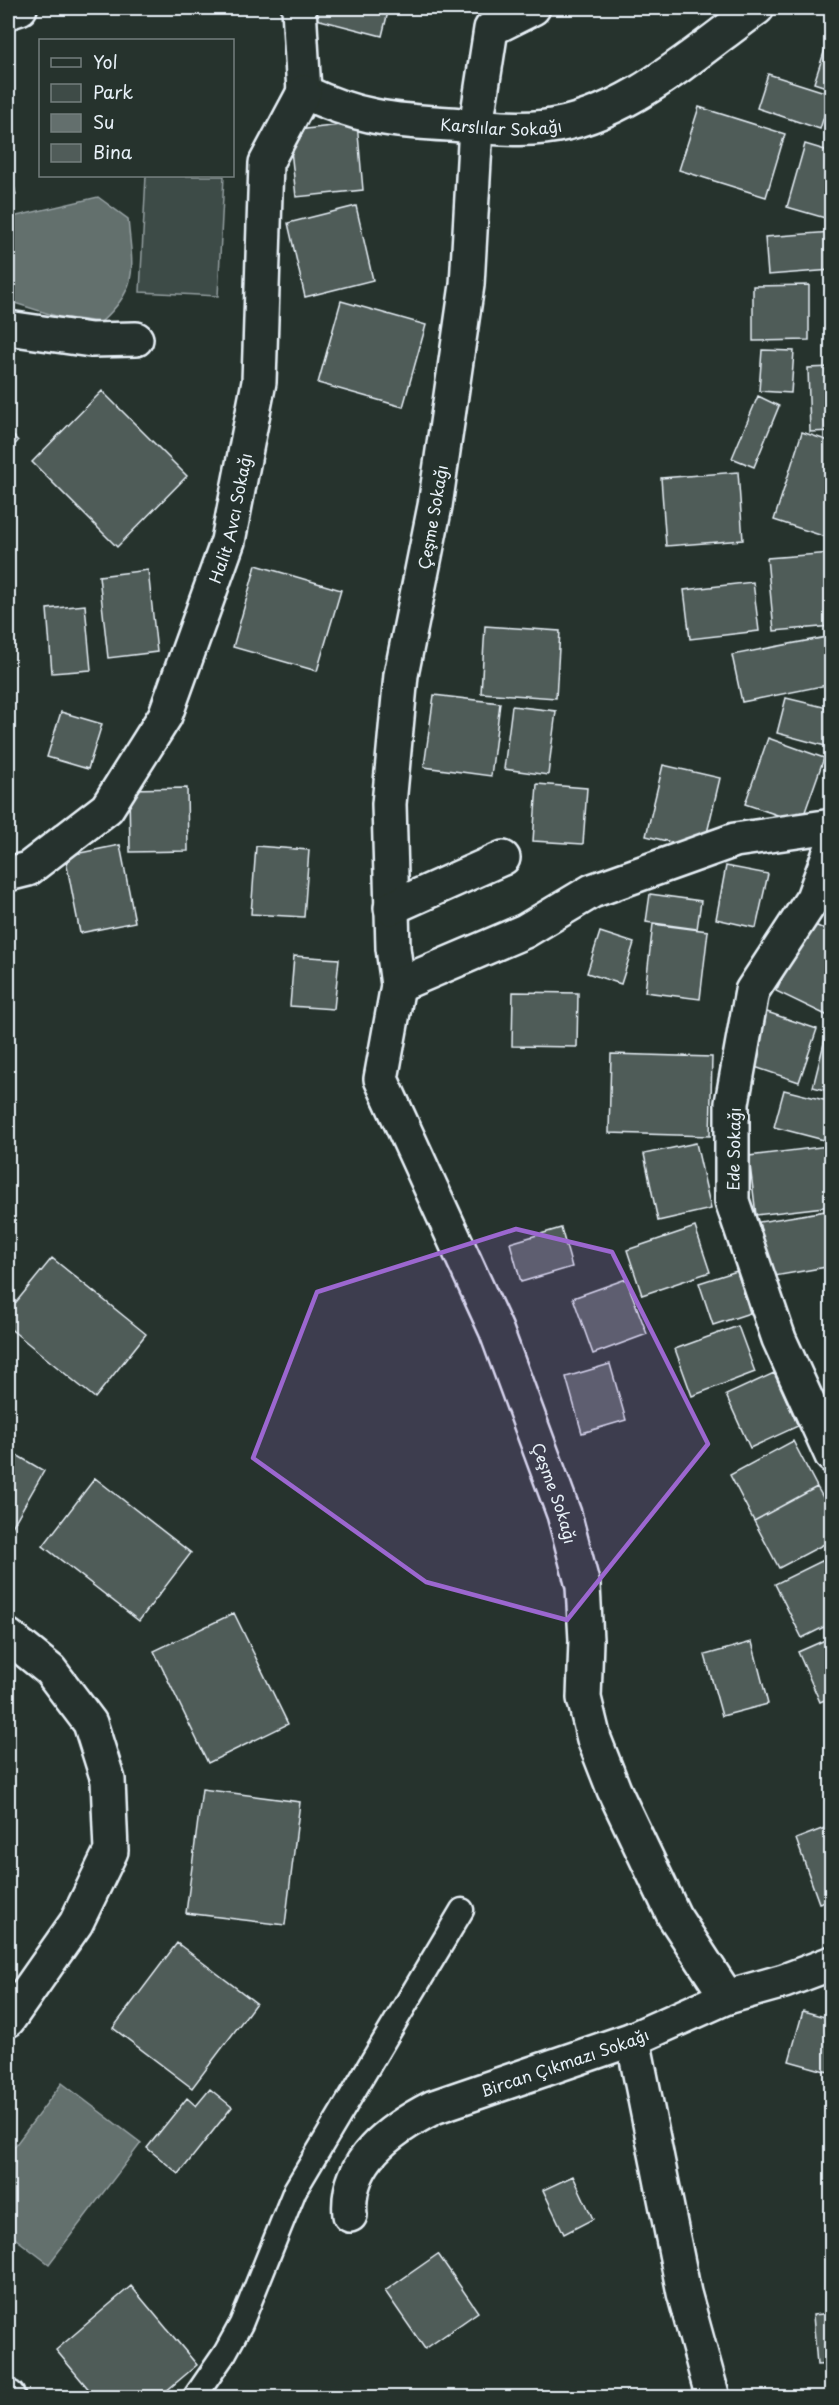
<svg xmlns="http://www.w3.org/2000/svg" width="839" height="2405" viewBox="0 0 839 2405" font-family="'Playpen Sans',sans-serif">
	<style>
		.green { fill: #3e4b47; stroke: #939ea0; stroke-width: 1.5 }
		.water { fill: #636f6d; stroke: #98a3a5; stroke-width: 1.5 }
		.building { fill: #505c59; stroke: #e8f1f8; stroke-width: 1.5 }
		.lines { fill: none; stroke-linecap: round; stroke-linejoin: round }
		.lane-casing { stroke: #e8f1f8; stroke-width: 27 }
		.street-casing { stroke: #e8f1f8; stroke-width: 38 }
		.lane { stroke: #26332d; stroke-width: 22 }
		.street { stroke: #26332d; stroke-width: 33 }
		.marked { fill: #9c67d0; fill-opacity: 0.2; stroke: #9c67d0; stroke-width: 4.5; stroke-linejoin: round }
		.labels { text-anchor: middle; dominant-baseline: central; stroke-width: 6; stroke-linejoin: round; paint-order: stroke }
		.street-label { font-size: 16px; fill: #e8f1f8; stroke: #26332d }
	</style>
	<rect width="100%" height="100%" fill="#26332d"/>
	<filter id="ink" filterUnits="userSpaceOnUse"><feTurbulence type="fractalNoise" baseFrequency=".0167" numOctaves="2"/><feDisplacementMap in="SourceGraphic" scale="12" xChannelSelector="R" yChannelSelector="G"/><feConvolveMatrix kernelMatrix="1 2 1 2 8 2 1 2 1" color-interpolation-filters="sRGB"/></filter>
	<g filter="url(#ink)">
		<path class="green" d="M 146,176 L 224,176 L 218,296 L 140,292 Z"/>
		<path class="water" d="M 98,197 L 128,219 C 132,267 141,286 101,322 L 59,317 L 8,301 L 8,218 Z
			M 62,2083 L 141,2143 L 49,2264 L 8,2233 L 8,2155 Z"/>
		<path class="building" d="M 318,8 L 389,8 L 382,36 L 316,19 Z
			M 830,34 L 832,34 L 832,89 L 814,83 Z
			M 768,74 L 831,94 L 820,129 L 757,108 Z
			M 699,107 L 785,134 L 766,197 L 679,170 Z
			M 357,123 L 363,190 L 296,197 L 289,131 Z
			M 805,144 L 832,152 L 832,220 L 787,207 Z
			M 8,158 L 16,195 L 8,197 Z
			M 356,206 L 373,280 L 305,297 L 288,223 Z
			M 832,232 L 832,270 L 768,275 L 765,237 Z
			M 809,285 L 809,340 L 753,341 L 753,286 Z
			M 341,301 L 426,325 L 403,407 L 318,383 Z
			M 762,350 L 794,351 L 791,393 L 759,391 Z
			M 832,367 L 832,431 L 810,432 L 808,368 Z
			M 102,391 L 187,476 L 117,547 L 32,462 Z
			M 758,396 L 779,406 L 754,467 L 732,458 Z
			M 8,430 L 18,441 L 8,452 Z
			M 802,432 L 832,442 L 832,539 L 774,520 Z
			M 738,472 L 743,540 L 666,546 L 661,478 Z
			M 832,553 L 832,626 L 774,631 L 767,558 Z
			M 256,565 L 341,590 L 317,671 L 233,647 Z
			M 148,570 L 157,652 L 108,658 L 99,576 Z
			M 753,582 L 759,631 L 690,639 L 684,590 Z
			M 85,605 L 91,670 L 52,673 L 47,609 Z
			M 485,626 L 560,631 L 556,698 L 481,693 Z
			M 832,636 L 832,684 L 742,702 L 732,655 Z
			M 434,695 L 500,703 L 491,776 L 424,767 Z
			M 786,698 L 832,709 L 829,747 L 777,733 Z
			M 512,706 L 556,711 L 548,775 L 504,769 Z
			M 61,712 L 102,724 L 88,769 L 47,757 Z
			M 768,738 L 824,758 L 801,823 L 745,804 Z
			M 663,765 L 720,778 L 703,850 L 646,836 Z
			M 537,784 L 587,788 L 583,844 L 533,841 Z
			M 187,788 L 188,851 L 130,852 L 129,789 Z
			M 120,845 L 135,922 L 80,933 L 65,856 Z
			M 256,846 L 309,850 L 304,917 L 251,914 Z
			M 726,866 L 768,874 L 756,928 L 716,919 Z
			M 832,890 L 832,914 L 824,911 Z
			M 650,894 L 701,901 L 697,929 L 646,922 Z
			M 809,922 L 832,933 L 832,1008 L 828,1016 L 776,991 Z
			M 653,924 L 708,931 L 700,999 L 645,992 Z
			M 600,932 L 634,943 L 621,984 L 587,973 Z
			M 294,956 L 339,959 L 334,1009 L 290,1006 Z
			M 513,992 L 578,993 L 577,1047 L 512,1046 Z
			M 764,1011 L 817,1029 L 799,1082 L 746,1064 Z
			M 827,1031 L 832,1032 L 832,1092 L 813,1087 Z
			M 611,1054 L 712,1057 L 710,1136 L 609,1133 Z
			M 784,1090 L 832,1102 L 824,1140 L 774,1127 Z
			M 696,1143 L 711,1209 L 658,1221 L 644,1154 Z
			M 828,1146 L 832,1206 L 756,1215 L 749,1156 Z
			M 832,1210 L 832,1266 L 769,1277 L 759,1222 Z
			M 695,1227 L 710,1272 L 642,1295 L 627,1250 Z
			M 561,1228 L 572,1267 L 521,1282 L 510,1243 Z
			M 52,1258 L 146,1334 L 95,1398 L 8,1327 L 8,1312 Z
			M 737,1271 L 750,1313 L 713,1325 L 699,1283 Z
			M 626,1279 L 647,1334 L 593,1354 L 573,1298 Z
			M 738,1326 L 755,1372 L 692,1396 L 675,1349 Z
			M 610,1364 L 626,1420 L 582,1433 L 566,1377 Z
			M 774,1373 L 798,1426 L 750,1448 L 726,1395 Z
			M 832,1387 L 832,1415 L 819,1395 Z
			M 793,1441 L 817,1487 L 754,1521 L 730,1475 Z
			M 8,1450 L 44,1471 L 8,1534 Z
			M 95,1478 L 191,1553 L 139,1621 L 43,1546 Z
			M 817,1487 L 832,1513 L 832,1540 L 779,1568 L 754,1521 Z
			M 832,1556 L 832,1623 L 802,1638 L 775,1584 Z
			M 234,1613 L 288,1724 L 208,1763 L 154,1651 Z
			M 832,1637 L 832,1697 L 820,1702 L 798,1652 Z
			M 752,1642 L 768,1704 L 722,1716 L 705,1655 Z
			M 202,1789 L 300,1802 L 285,1925 L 186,1913 Z
			M 832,1825 L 832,1899 L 819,1903 L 796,1839 Z
			M 177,1943 L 256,2003 L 192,2088 L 113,2028 Z
			M 803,2011 L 832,2019 L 832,2073 L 789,2061 Z
			M 210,2089 L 232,2107 L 179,2174 L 147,2148 L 187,2098 L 196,2106 Z
			M 573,2176 L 593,2219 L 564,2234 L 543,2190 Z
			M 832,2248 L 832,2283 L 825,2249 Z
			M 438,2254 L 478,2312 L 425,2349 L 385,2291 Z
			M 131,2286 L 197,2365 L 158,2398 L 96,2398 L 56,2350 Z
			M 832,2313 L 832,2364 L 817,2365 L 813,2315 Z"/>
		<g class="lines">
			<defs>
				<path id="lane" d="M 194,2398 L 225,2353 L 241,2324 L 295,2190 L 462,1910"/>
				<g id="street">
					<path id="s1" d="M 299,8 L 304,92 C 356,117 392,121 449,124 C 481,126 513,131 545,127 C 626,117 693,54 757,8"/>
					<path id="s2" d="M 533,8 L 491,29 L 476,126 L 467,285 L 435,506 L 401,675 L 389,804 L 393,948 L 398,985 L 381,1079 L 496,1330 L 564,1514 L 583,1586 L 586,1640 L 584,1698 L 594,1739 L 614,1790 L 674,1916 L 727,1997"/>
					<path d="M 8,12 L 20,8"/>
					<path d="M 8,328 L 91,340 L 136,339"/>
					<path d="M 832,847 L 813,898 L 752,991 L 732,1103 L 732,1201 L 779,1339 L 832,1456"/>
					<path id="s3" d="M 8,874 L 28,869 L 107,808 L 165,716 L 228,541 L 259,382 L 266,163 L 304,92"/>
					<path d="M 391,908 L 503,858"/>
					<path d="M 398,985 L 525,931 L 592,891 L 735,840 L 832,826"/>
					<path d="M 8,1636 L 50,1670 L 90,1723 L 108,1780 L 111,1851 L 76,1923 L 8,2020"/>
					<path d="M 633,2039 L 684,2293 L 713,2398"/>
					<path id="s4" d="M 350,2215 C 345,2161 391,2129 434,2107 L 633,2039 L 727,1997 L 784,1981 L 832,1963"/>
					<path d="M 8,2397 L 8,2398"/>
				</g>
			</defs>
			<use href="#lane" class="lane-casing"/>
			<use href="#street" class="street-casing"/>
			<use href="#lane" class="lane"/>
			<use href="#street" class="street"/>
		</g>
	</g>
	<path class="marked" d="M 516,1229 L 612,1252 L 708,1444 L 567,1620 L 426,1582 L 253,1458 L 317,1292 Z"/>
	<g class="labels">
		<g class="street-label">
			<text stroke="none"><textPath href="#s1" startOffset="286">Karslılar Sokağı</textPath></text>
			<text transform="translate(432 517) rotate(-80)">Çeşme Sokağı</text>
			<text stroke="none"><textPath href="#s3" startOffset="438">Halit Avcı Sokağı</textPath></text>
			<text transform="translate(733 1149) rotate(-89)">Ede Sokağı</text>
			<text stroke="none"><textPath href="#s2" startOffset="1556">Çeşme Sokağı</textPath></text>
			<text stroke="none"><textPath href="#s4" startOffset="284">Bircan Çıkmazı Sokağı</textPath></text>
		</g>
	</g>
	<rect width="839" height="2405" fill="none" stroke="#26332d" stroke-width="30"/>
	<rect x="15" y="15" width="809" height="2375" fill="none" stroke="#e8f1f8" stroke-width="2" filter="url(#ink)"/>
	<rect x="39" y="39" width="195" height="138" fill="#26332d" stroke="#747f7e" stroke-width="1.5"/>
	<rect x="51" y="58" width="30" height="9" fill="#26332d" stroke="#747f7e" stroke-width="1.5"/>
	<text x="93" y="69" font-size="18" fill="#e8f1f8">Yol</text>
	<rect x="51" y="84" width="30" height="18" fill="#3e4b47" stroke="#747f7e" stroke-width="1.5"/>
	<text x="93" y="99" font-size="18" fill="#e8f1f8">Park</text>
	<rect x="51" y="114" width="30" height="18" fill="#636f6d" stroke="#747f7e" stroke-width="1.5"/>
	<text x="93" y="129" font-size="18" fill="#e8f1f8">Su</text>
	<rect x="51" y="144" width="30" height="18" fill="#505c59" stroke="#747f7e" stroke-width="1.5"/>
	<text x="93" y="159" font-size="18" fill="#e8f1f8">Bina</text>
</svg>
